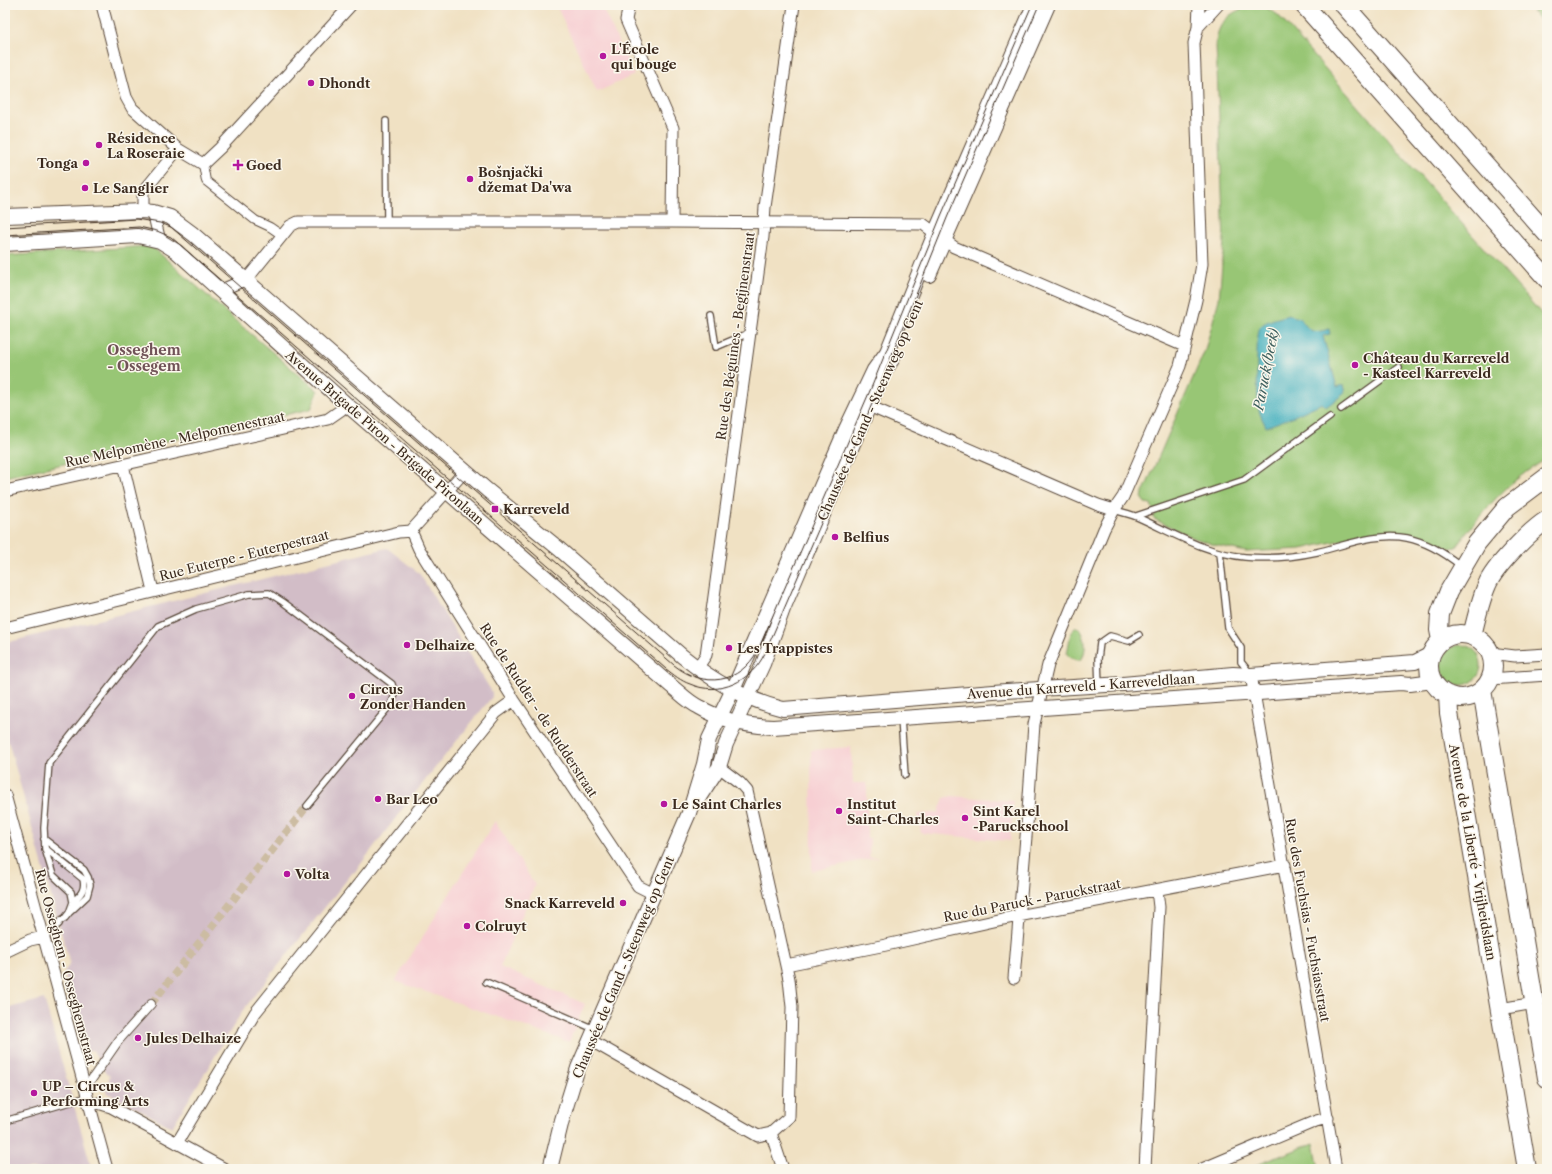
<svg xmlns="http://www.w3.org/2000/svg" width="1552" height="1174" viewBox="0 0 1552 1174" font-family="'Libre Caslon Text',serif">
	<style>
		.built { fill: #f7cfd3 }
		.industrial { fill: #d2bdc7 }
		.green { fill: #98c674; stroke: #6a7849 }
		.water { fill: #40aebd; stroke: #3e6c6e }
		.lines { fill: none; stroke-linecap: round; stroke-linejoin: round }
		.pedestrian-tunnel { stroke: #ccbca2; stroke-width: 8; stroke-dasharray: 8 4; stroke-linecap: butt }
		.service-casing { stroke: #564537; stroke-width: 8 }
		.pedestrian-casing { stroke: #564537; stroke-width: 10 }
		.minor-casing { stroke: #564537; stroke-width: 13 }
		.tertiary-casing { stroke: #564537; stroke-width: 16 }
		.primary-casing { stroke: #564537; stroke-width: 20 }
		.service { stroke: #fff; stroke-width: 5.5 }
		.pedestrian { stroke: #fff; stroke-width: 8 }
		.minor { stroke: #fff; stroke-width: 11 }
		.tertiary { stroke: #fff; stroke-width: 14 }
		.primary { stroke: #fff; stroke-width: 18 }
		.tram { stroke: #3b2a1e; stroke-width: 1 }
		.poi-dot { fill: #b5179e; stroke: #fbf7ec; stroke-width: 1.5 }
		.labels { text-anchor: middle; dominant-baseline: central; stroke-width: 3; stroke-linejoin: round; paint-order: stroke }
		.poi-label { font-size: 13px; font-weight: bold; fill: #3b2a1e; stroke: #fbf7ec; text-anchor: start }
		.street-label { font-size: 13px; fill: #3b2a1e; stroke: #fbf7ec }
		.neighbourhood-label { font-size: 14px; font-weight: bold; fill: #705257; stroke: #fbf7ec }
		.water-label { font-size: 14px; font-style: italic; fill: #3d5f5e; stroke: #fbf7ec }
	</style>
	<rect width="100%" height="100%" fill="#fbf7ec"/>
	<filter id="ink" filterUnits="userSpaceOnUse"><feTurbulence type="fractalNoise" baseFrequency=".025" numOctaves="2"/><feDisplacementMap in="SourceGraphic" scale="8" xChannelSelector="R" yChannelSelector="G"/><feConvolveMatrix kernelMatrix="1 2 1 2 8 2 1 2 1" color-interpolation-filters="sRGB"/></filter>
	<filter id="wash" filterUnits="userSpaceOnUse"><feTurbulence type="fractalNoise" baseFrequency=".012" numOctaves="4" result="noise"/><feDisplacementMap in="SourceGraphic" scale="16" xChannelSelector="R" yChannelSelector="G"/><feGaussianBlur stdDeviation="0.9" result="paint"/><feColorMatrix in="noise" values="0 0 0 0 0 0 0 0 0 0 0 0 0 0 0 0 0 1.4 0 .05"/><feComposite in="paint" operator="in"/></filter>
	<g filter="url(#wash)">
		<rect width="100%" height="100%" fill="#f0e1c3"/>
		<path class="built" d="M 556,5 L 601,5 L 634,75 L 597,92 Z
			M 851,747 L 853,783 L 867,783 L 867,838 L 870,838 L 869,857 L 879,857 L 812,871 L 811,750 Z
			M 952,796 L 1013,801 L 1010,841 L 921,833 L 918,814 L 938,813 L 944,798 Z
			M 495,821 L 535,885 L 500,967 L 585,1004 L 569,1042 L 395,981 Z"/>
		<path class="industrial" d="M 387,548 L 419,573 L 492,692 L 492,697 L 407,803 L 354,873 L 353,872 L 243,1010 L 172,1127 L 106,1092 L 110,1075 L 106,1074 L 93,1050 L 85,1052 L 64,972 L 70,964 L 5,730 L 5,643 Z
			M 44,999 L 92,1169 L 5,1169 L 5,1009 Z"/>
		<path class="green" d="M 1527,5 L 1547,5 L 1547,27 Z
			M 1258,6 L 1267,8 L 1278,15 L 1547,320 L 1547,459 C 1509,479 1481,513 1456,547 L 1445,549 L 1408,533 L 1379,532 L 1301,549 L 1246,552 L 1215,545 L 1194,538 L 1156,520 L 1153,518 L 1155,515 L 1151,504 L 1145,503 L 1142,499 L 1143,493 L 1205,350 L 1219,299 L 1224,242 L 1216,44 C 1217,20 1235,7 1258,6 Z
			M 148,246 L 156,250 L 237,322 L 318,391 L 311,409 L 5,477 L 5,256 Z
			M 1076,627 L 1079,628 C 1085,634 1087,648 1083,656 C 1080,664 1070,658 1067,654 L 1071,632 Z
			M1441 665a20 20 0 1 1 40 0a20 20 0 1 1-40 0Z
			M 1314,1143 L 1319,1169 L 1246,1169 Z"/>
		<path class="water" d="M 1288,315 L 1300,318 C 1310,332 1312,334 1329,329 L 1330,334 L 1323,336 L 1337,387 L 1343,385 L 1345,393 L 1326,407 L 1322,403 L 1292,417 L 1266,427 C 1264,422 1260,416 1259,410 C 1257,398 1255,336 1260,327 C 1265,320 1280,318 1288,315 Z"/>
	</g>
	<g filter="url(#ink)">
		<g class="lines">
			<path class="pedestrian-tunnel" d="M 151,1004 L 307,806"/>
			<defs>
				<path id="service" d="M 386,121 L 387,223
					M 711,316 L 716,347 L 749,333
					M 1341,409 L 1399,367
					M 1114,510 C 1122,512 1130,514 1137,517 C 1173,533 1205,553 1245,557 C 1268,559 1294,557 1317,552 C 1346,545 1378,532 1407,538 C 1426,542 1446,554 1461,566
					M 1136,516 L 1244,480 L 1330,417
					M 1220,553 L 1228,628 L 1241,648 L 1241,662 L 1250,673
					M 1099,686 L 1098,659 L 1100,643 L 1110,636 L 1129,641 L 1139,635
					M 901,719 L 905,775
					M 44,839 L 84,870 L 88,877 L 90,885 L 87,896 L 70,912
					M 46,849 L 83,879 C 86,890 80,895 73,902
					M 44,937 L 59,924 L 60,921 L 65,918 L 69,913 L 73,902 L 71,892 L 53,875 L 45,849 L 44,828 L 49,763 L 158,626 L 196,609 L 249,594 L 269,593 L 283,602 L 392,684 L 395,695 L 391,704 L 307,806
					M 486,982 L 594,1029
					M 5,1121 L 87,1097"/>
				<path id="pedestrian" d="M 203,164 L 206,181 L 255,220 L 270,227 L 283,236
					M 85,1089 L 119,1040 L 151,1004"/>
				<path id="minor" d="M 102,5 L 126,97 L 132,108 L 178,149 L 203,164 L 220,148 L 351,5
					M 629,5 L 626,20 L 673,128 L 672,222
					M 1198,27 L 1218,5
					M 143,211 L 143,192 L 178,149
					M 153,212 L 160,241
					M 219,291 L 247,279 L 290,226 L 298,222 L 672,222 L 923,224 L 954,247 L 1184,346
					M 862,403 L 1098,505 L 1114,510
					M 123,465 L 153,591
					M 5,491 L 328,419 L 341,410 L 346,404
					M 411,531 L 419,549 L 514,700 L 638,886 L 654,894
					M 5,628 L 399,532 L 411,531 L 465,471
					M 1490,653 L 1515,656 L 1547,654
					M 697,668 L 706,655 L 763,237 L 765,207 L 794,5
					M 1251,675 L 1336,1169
					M 1490,679 L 1547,675
					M 719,767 L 740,783 L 747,791 L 789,979 L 792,1007 L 789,1117 L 771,1133
					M 5,795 L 107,1169
					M 5,952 L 30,940 L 44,937
					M 786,965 L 886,945 L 1003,919 L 1285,865
					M 1014,978 L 1027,825 L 1034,724 L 1048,665 L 1104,529 L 1114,510 L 1123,497 L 1180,366 L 1196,300 L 1202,264 L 1194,43 L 1198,27 L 1199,5
					M 1500,1009 L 1535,1003
					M 590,1040 L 758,1136 L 771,1133
					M 89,1105 L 98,1103 L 111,1107 L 225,1169
					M 771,1133 L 783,1169
					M 177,1143 L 255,1013 L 496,713 L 514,700
					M 1145,1169 L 1159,907 L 1157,890
					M 1202,1169 L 1316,1121 L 1328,1118"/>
				<path id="tertiary" d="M 5,216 L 143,211 L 153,212 L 170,217 L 193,234 L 487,490 L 558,548 L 682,656 C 713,681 744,699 783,709 L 1006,691 L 1123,684 L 1233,674 L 1251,675 L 1415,662 L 1431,654
					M 5,244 L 138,236 L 160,241 L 176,251 L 346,404 L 670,685 C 679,692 688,702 699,707 C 721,720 748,726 773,727 L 1401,683 L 1410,684 L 1433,681
					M 929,275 L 1048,5
					M 698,799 L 719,767 L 726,744 L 763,664 L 783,609 L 883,373 L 893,358
					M 550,1169 L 562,1120 L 578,1068 L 689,813 L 704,764 L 709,739 L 736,683 L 846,429 L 874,370 L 887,352 L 935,233 L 1034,5"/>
				<path id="primary" d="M 1304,5 L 1547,279
					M 1344,5 L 1547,234
					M1429 666a32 32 0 1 1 64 0a32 32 0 1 1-64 0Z
					M 1472,636 C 1476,619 1480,601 1487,585 C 1494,567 1531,530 1547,520
					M 1441,640 L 1439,630 L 1440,614 L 1449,591 L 1477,543 L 1507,507 L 1547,477
					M 1482,690 L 1547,1078
					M 1448,695 L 1449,713 L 1527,1169"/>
			</defs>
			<use href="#service" class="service-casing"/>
			<use href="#pedestrian" class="pedestrian-casing"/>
			<use href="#minor" class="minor-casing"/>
			<use href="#tertiary" class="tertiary-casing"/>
			<use href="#primary" class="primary-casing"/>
			<use href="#service" class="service"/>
			<use href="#pedestrian" class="pedestrian"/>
			<use href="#minor" class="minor"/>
			<use href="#tertiary" class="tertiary"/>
			<use href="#primary" class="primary"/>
			<path class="tram" d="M 5,227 L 136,219 L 160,223 L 171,227 L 674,665 C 704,689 740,684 758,650 L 872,386 L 941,216 L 1032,5
				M 5,235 L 139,227 L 157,231 L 171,237 L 666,669 C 674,675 681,681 690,684 C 719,697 752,681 765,653 L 863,426 L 947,218 L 1039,5"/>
		</g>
	</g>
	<g class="poi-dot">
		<circle cx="603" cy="56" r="4"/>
		<circle cx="311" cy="83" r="4"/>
		<circle cx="99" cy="145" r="4"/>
		<circle cx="86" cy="163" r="4"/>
		<path d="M236 159h4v4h4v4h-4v4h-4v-4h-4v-4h4z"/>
		<circle cx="470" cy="179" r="4"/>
		<circle cx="85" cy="188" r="4"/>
		<circle cx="1355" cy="365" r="4"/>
		<rect x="491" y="505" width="8" height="8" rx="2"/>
		<circle cx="835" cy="537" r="4"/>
		<circle cx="407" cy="645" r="4"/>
		<circle cx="729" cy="648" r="4"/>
		<circle cx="352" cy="696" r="4"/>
		<circle cx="378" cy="799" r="4"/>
		<circle cx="664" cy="804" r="4"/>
		<circle cx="839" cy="811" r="4"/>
		<circle cx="965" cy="818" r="4"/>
		<circle cx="287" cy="874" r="4"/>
		<circle cx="623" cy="903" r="4"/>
		<circle cx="467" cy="926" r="4"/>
		<circle cx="138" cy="1038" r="4"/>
		<circle cx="34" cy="1093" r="4"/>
	</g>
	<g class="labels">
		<g class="poi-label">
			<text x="611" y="49">L'École<tspan x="611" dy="15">qui bouge</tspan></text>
			<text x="319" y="83">Dhondt</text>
			<text x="107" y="138">Résidence<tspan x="107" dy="15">La Roseraie</tspan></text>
			<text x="78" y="163" text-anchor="end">Tonga</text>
			<text x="246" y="165">Goed</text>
			<text x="478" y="172">Bošnjački<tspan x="478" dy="15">džemat Da'wa</tspan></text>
			<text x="93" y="188">Le Sanglier</text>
			<text x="1363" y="358">Château du Karreveld<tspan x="1363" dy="15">- Kasteel Karreveld</tspan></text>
			<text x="503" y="509">Karreveld</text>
			<text x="843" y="537">Belfius</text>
			<text x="415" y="645">Delhaize</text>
			<text x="737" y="648">Les Trappistes</text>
			<text x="360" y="689">Circus<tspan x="360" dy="15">Zonder Handen</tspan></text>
			<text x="386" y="799">Bar Leo</text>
			<text x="672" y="804">Le Saint Charles</text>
			<text x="847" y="804">Institut<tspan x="847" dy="15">Saint-Charles</tspan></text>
			<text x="973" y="811">Sint Karel<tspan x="973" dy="15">-Paruckschool</tspan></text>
			<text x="295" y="874">Volta</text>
			<text x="615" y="903" text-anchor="end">Snack Karreveld</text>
			<text x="475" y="926">Colruyt</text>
			<text x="146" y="1038">Jules Delhaize</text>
			<text x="42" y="1086">UP – Circus &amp;<tspan x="42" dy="15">Performing Arts</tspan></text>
		</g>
		<g class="street-label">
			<text transform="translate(735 336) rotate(-82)">Rue des Béguines - Begijnenstraat</text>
			<text transform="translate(870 410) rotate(-66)">Chaussée de Gand - Steenweg op Gent</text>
			<text transform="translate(385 437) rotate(41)">Avenue Brigade Piron - Brigade Pironlaan</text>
			<text transform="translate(175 439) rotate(-12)">Rue Melpomène - Melpomenestraat</text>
			<text transform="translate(244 555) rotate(-14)">Rue Euterpe - Euterpestraat</text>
			<text transform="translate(1081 686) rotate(-4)">Avenue du Karreveld - Karreveldlaan</text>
			<text transform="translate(539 710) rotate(57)">Rue de Rudder - de Rudderstraat</text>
			<text transform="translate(1473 852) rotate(80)">Avenue de la Liberté - Vrijheidslaan</text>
			<text transform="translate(1032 900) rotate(-11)">Rue du Paruck - Paruckstraat</text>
			<text transform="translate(1308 920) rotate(80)">Rue des Fuchsias - Fuchsiasstraat</text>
			<text transform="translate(66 967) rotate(75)">Rue Osseghem - Osseghemstraat</text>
			<text transform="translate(623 967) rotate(-67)">Chaussée de Gand - Steenweg op Gent</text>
		</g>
		<g class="neighbourhood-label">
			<text x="144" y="350">Osseghem<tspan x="144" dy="16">- Ossegem</tspan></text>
		</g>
		<g class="water-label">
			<text transform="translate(1266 369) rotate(-79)">Paruck(beek)</text>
		</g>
	</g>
	<rect width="1552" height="1174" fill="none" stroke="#fbf7ec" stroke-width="20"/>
</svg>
